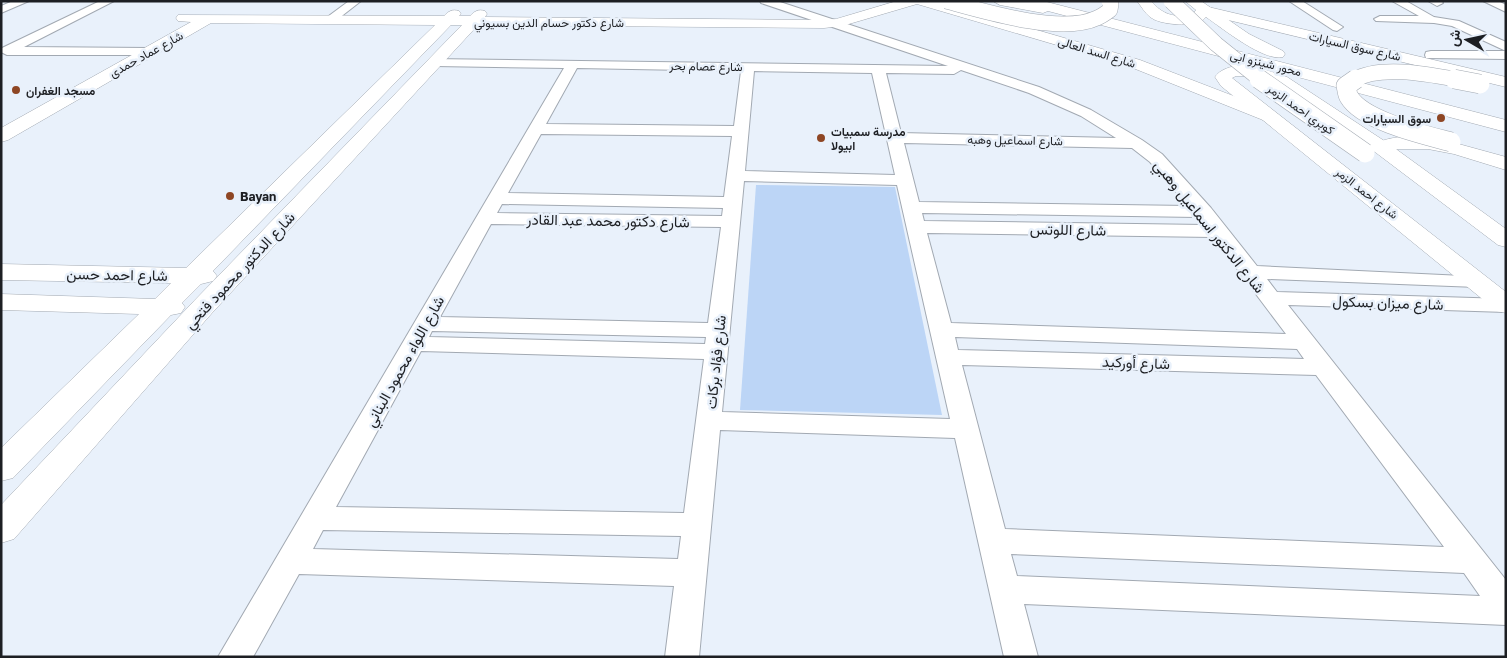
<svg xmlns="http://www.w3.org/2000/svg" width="1507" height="658" viewBox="0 0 1507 658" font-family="'Golos Text',Vazirmatn,sans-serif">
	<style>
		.green { fill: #bcd5f6 }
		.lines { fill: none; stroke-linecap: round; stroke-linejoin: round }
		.street-casing { stroke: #a2a9b2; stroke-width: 2 }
		.secondary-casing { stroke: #a2a9b2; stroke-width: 1 }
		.primary-casing { stroke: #a2a9b2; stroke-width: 1 }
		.street { fill: #fff; fill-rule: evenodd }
		.secondary { fill: #fff; fill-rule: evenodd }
		.primary { fill: #fff; fill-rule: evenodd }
		.secondary-bridge-far1-casing { stroke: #a2a9b2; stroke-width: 16; stroke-linecap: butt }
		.secondary-bridge-casing { stroke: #a2a9b2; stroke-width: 20; stroke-linecap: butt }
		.primary-bridge-far1-casing { stroke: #a2a9b2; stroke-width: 16; stroke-linecap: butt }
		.primary-bridge-casing { stroke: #a2a9b2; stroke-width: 20; stroke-linecap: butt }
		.secondary-bridge-far1 { stroke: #fff; stroke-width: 15 }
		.secondary-bridge { stroke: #fff; stroke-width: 19 }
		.primary-bridge-far1 { stroke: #fff; stroke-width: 15 }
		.primary-bridge { stroke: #fff; stroke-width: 19 }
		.poi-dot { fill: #8e4624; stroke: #e9f1fb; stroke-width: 2 }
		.labels { text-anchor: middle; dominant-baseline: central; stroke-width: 5; stroke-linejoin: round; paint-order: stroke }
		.far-street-label { font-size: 12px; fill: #1d1f23; stroke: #e9f1fb }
		.far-poi-label { font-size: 12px; font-weight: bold; fill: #1d1f23; stroke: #e9f1fb; text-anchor: start }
		.street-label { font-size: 15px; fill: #1d1f23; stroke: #e9f1fb }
	</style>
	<rect width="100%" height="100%" fill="#e9f1fb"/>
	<path class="green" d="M 756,185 L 895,187 L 942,415 L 740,410 Z"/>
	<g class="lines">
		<defs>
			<path id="street" d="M 13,1 L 29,1 L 1,13 L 1,6 Z
				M 100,1 L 114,1 L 24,47 L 149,48 L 154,49 L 155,52 L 154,55 L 7,55 L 1,52 L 2,48 Z
				M 349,1 L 361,1 L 334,22 L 326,22 L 324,20 L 326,18 Z
				M 760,1 L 777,1 L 1039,87 L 1091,110 L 1142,140 L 1162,154 L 1211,208 L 1257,266 L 1484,277 L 1487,281 L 1484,285 L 1477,287 L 1267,279 L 1277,292 L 1506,299 L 1506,312 L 1288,305 L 1506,580 L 1506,625 L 1024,604 L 1038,657 L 1004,657 L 955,438 L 720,430 L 699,657 L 665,657 L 674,586 L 299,574 L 253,657 L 218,657 L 564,68 L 435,66 L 430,65 L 428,62 L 430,59 L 948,66 L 761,3 ZM 577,68 L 741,71 L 734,126 L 546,124 ZM 961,70 L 1029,93 L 1081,116 L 1116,138 L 901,133 L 886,73 L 954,74 ZM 754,71 L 872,73 L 895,175 L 745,171 ZM 541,134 L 732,136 L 724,197 L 508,193 ZM 904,143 L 1132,148 L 1150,162 L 1188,206 L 919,202 ZM 744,181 L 897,185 L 950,419 L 722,412 ZM 502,204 L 723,208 L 722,216 L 497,213 ZM 922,213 L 1197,217 L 1204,225 L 924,221 ZM 491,224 L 721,227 L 708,323 L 440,317 ZM 927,233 L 1213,237 L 1286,334 L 951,323 ZM 432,331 L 706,337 L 705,344 L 429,337 ZM 955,337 L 1297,349 L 1304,359 L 958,350 ZM 421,351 L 704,359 L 684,513 L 336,507 ZM 962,365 L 1316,375 L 1444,547 L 1005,529 ZM 323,530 L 681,536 L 678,559 L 313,549 ZM 1011,554 L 1464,573 L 1480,596 L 1017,576 Z
				M 1289,1 L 1302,1 L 1343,27 L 1337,31 L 1333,30 Z
				M 1392,1 L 1406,1 L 1434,17 L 1459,21 L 1506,42 L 1506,51 L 1452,26 L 1434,23 L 1376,21 L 1374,19 L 1380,16 L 1419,16 Z
				M 1428,1 L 1441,1 L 1443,3 L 1437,6 Z
				M 1483,1 L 1498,1 L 1506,5 L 1506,12 Z
				M 1431,51 L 1506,51 L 1506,59 L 1426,58 L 1425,55 L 1426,52 Z"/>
			<path id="secondary" d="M 897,1 L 937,1 L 1140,60 L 1275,112 L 1278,116 L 1275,120 L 1269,122 L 1263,120 L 1128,66 L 917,4 L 842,26 L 824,28 L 478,25 L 212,313 L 14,539 L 1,543 L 1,505 L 194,301 L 462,25 L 451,25 L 213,271 L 217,276 L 213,281 L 201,284 L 182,303 L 185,307 L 181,313 L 171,315 L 13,478 L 1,481 L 1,448 L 139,314 L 1,310 L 1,294 L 155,299 L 171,283 L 1,280 L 1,264 L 186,268 L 435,25 L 211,23 L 8,140 L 1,142 L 1,128 L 191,22 L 178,21 L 176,18 L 178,15 L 444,16 C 449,11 452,9 459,11 L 461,14 L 459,16 L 470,16 C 475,11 478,9 485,11 L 487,14 L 485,17 L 824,20 L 836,19 Z
				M 1204,6 L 1506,77 L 1506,87 L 1199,13 L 1197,10 Z
				M 1412,136 L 1444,140 L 1506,157 L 1506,170 L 1454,154 L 1428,149 L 1398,149 L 1382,154 L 1375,152 L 1372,148 C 1379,138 1400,137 1412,136 Z"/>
			<path id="primary" d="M 993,1 L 1043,1 L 1506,120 L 1506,132 L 1048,11 L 1043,13 L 1000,5 Z
				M 1137,1 L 1151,1 C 1163,15 1173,17 1191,16 L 1196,10 L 1185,1 L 1201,1 L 1249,34 L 1283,51 L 1285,54 L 1283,57 C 1264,62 1222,28 1206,17 L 1200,23 C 1188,26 1160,25 1150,17 C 1145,13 1141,6 1137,1 Z
				M 1235,66 L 1260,68 L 1287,77 L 1389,144 L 1506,229 L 1506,247 L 1498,245 L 1375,152 L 1275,85 L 1251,76 L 1236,76 L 1232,78 L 1506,292 L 1506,313 L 1497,311 L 1221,86 L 1215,77 C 1220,70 1227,68 1235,66 Z"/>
		</defs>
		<use href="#street" class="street-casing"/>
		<use href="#secondary" class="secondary-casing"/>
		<use href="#primary" class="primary-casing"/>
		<use href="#street" class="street"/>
		<use href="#secondary" class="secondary"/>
		<use href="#primary" class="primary"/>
		<defs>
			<path id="secondary-bridge-far1" d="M 946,1 C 983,11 1061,35 1097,18 C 1102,16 1106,13 1110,10 L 1111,4 L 1109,1
				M 1354,80 C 1380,64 1432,75 1460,80"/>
			<path id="secondary-bridge" d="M 1356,79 L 1346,86 C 1347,89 1347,94 1349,97 C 1363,121 1425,135 1451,142
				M 1454,79 L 1480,84"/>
			<path id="primary-bridge-far1" d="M 1171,1 L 1216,44 L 1261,80"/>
			<path id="primary-bridge" d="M 1259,79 L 1365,153"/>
		</defs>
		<use href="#secondary-bridge-far1" class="secondary-bridge-far1-casing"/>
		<use href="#secondary-bridge" class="secondary-bridge-casing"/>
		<use href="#primary-bridge-far1" class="primary-bridge-far1-casing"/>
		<use href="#primary-bridge" class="primary-bridge-casing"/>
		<use href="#secondary-bridge-far1" class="secondary-bridge-far1"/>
		<use href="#secondary-bridge" class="secondary-bridge"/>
		<use href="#primary-bridge-far1" class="primary-bridge-far1"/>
		<use href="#primary-bridge" class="primary-bridge"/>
	</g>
	<g class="poi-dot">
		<circle cx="16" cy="90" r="5"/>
		<circle cx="1441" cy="118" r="5"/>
		<circle cx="821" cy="138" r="5"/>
		<circle cx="230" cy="196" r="5"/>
	</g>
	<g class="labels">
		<g class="far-street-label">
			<text x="549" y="22">شارع دكتور حسام الدين بسيوني</text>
			<text transform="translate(1355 46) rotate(13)">شارع سوق السيارات</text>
			<text transform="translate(1097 52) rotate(17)">شارع السد العالى</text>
			<text transform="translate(146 54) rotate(-29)">شارع عماد حمدى</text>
			<text transform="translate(1266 63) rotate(14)">محور شينزو ابى</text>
			<text transform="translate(706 66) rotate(1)">شارع عصام بحر</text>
			<text transform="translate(1301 109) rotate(35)">كوبري احمد الزمر</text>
			<text transform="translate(1015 140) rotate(1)">شارع اسماعيل وهبه</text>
			<text transform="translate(1367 193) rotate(38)">شارع احمد الزمر</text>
		</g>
		<g class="far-poi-label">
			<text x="26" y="90">مسجد الغفران</text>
			<text x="1431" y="118" text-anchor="end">سوق السيارات</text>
			<text x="831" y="131">مدرسة سمبيات<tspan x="831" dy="14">ابيولا</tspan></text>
			<text x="240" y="196">Bayan</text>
		</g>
		<g class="street-label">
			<text transform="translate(608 220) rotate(1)">شارع دكتور محمد عبد القادر</text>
			<text transform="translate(1210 226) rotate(51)">شارع الدكتور اسماعيل وهبي</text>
			<text transform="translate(1068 229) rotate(1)">شارع اللوتس</text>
			<text transform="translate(239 270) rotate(-47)">شارع الدكتور محمود فتحي</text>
			<text transform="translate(117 274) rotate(1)">شارع احمد حسن</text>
			<text transform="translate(1388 302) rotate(2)">شارع ميزان بسكول</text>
			<text transform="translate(404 361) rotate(-61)">شارع اللواء محمود البناني</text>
			<text transform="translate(715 362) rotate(-84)">شارع فؤاد بركات</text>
			<text transform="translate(1136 362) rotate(2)">شارع أوركيد</text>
		</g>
	</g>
	<rect width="1507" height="658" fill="none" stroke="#1d1f23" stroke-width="5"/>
	<g transform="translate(1467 40) rotate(279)" stroke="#e9f1fb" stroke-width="4" paint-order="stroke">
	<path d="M0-4L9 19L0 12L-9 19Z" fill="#1d1f23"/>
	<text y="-8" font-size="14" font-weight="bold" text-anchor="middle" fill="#1d1f23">ش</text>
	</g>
</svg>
